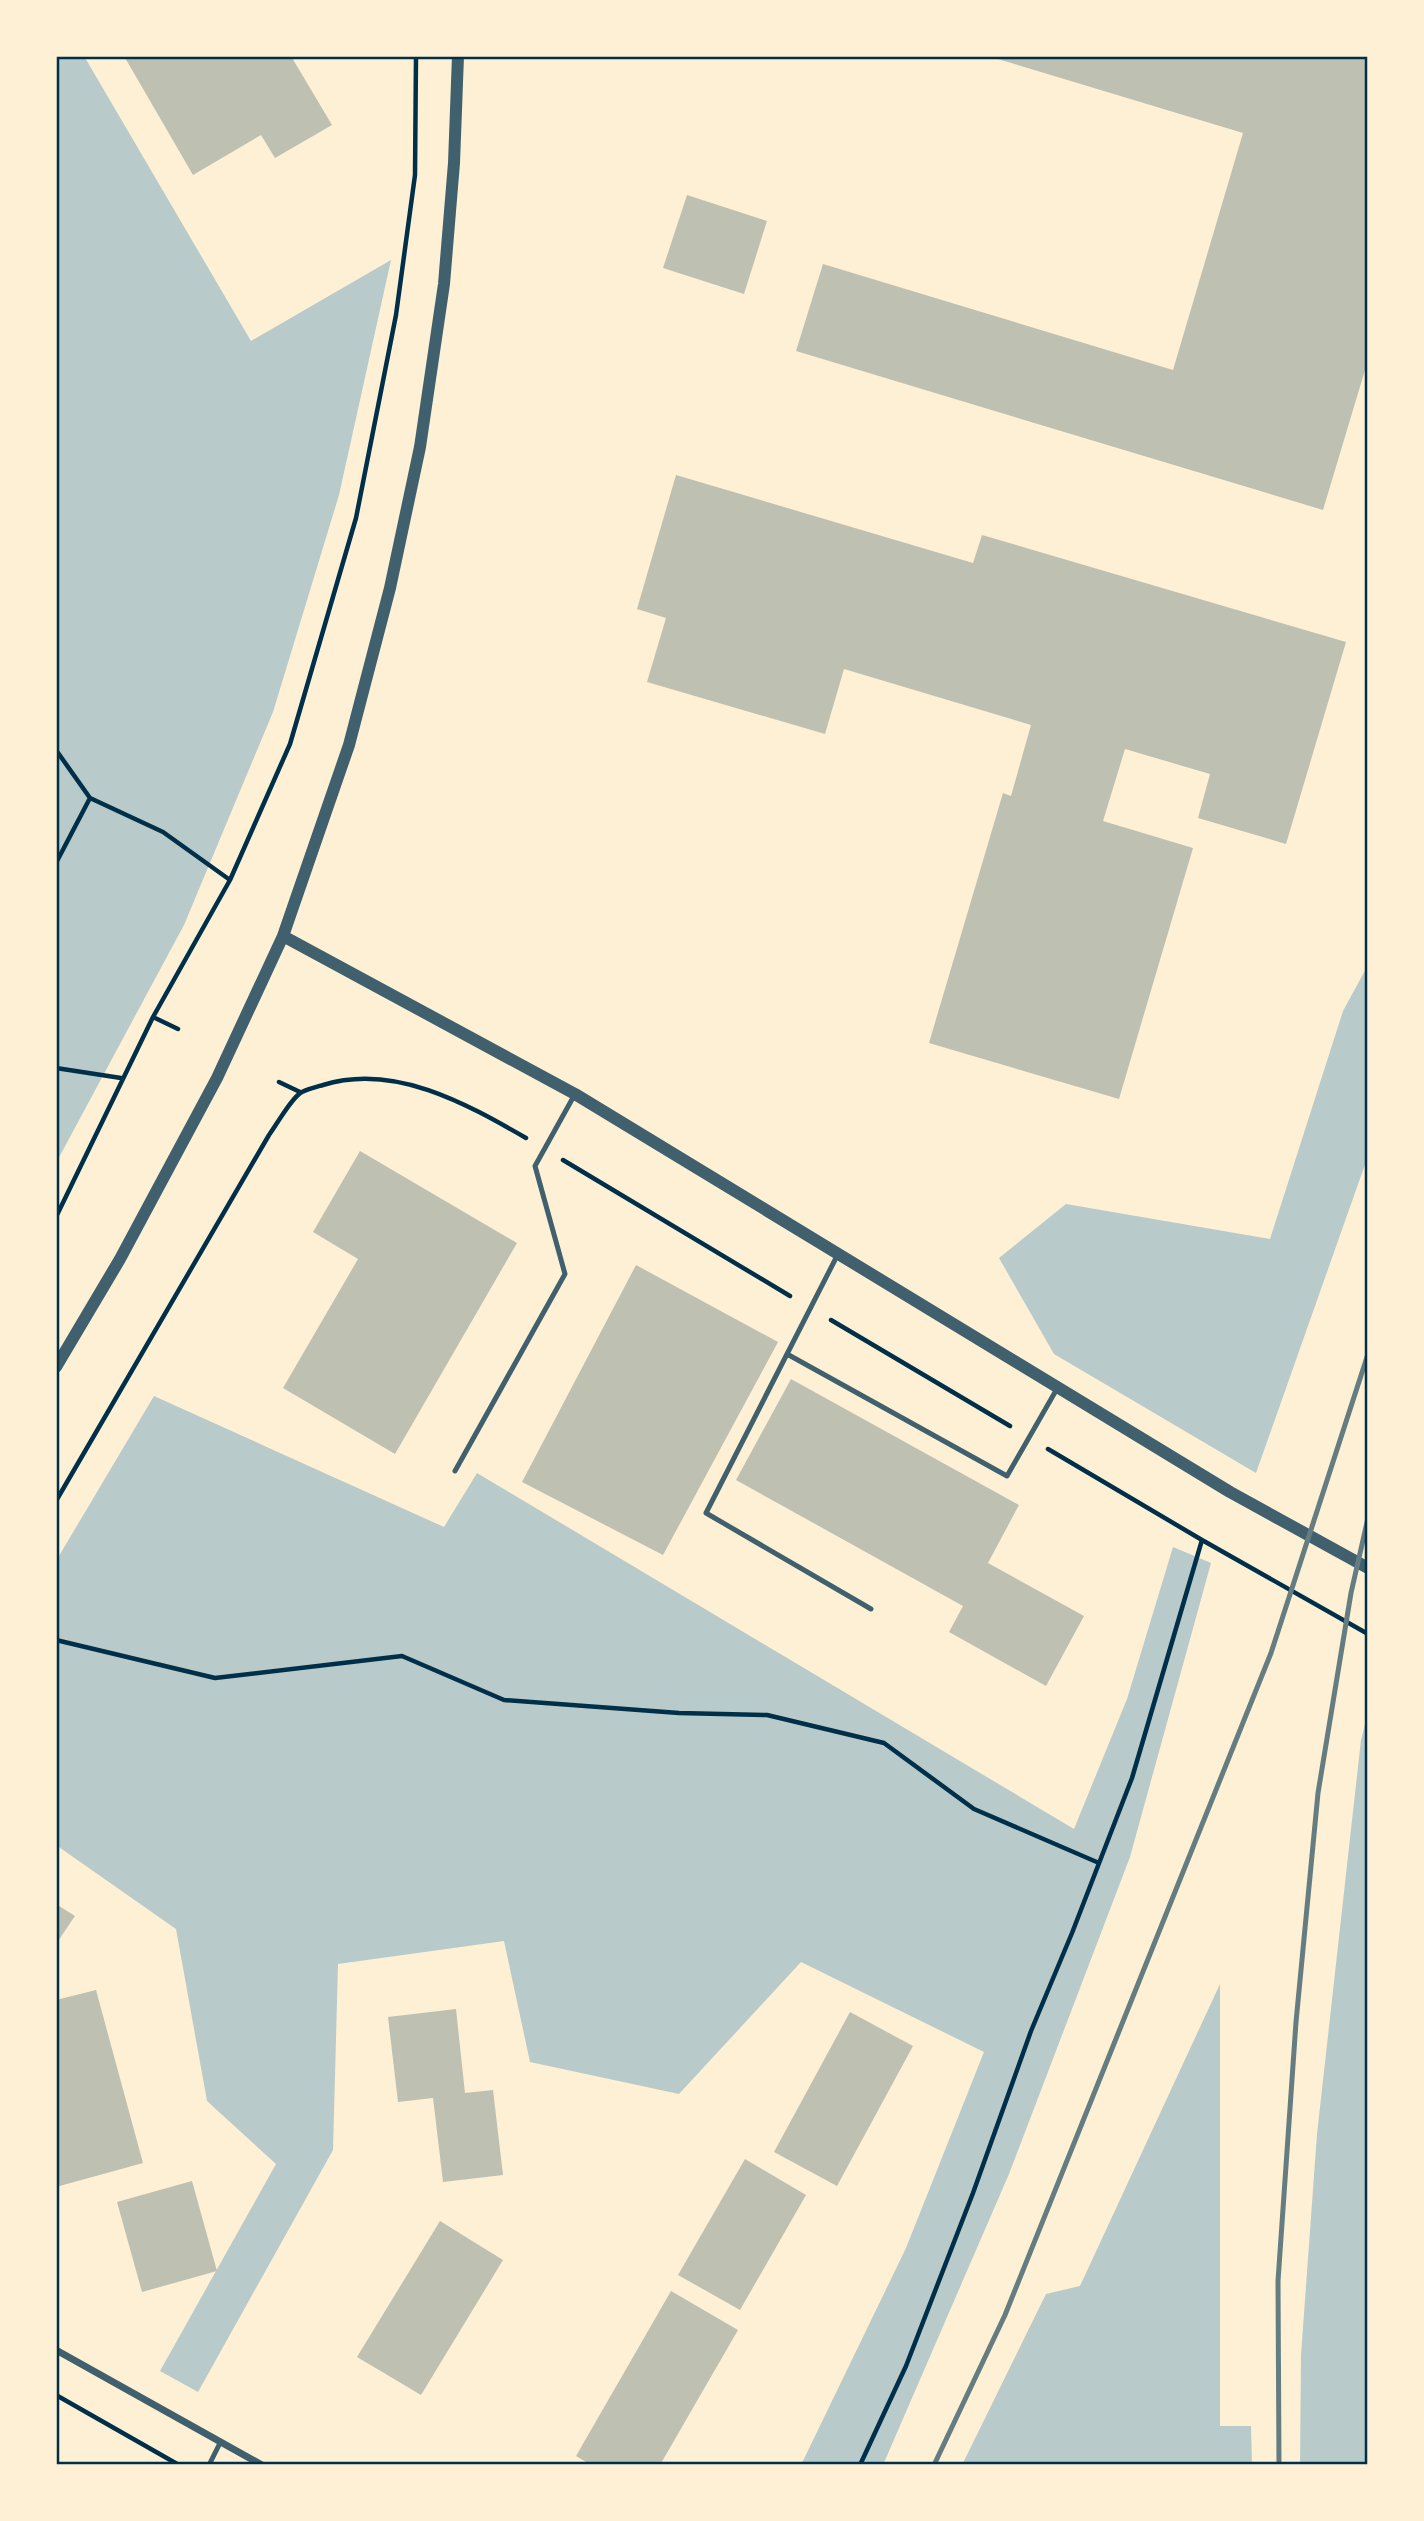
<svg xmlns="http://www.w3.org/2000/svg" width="1424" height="2521" viewBox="0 0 1424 2521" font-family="'Sofia Sans Condensed',sans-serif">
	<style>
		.green { fill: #b9caca }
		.building { fill: #bec0b2 }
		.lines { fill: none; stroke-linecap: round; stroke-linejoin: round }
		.path { stroke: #003049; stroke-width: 4.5 }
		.service { stroke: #3f606c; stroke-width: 5 }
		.minor { stroke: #3f606c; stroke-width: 7 }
		.tertiary { stroke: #3f606c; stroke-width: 12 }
		.rail { stroke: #657d81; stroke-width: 5 }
		.neatline { fill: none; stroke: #003049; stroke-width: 2.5 }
	</style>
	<rect width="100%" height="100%" fill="#fdf0d5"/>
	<path class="green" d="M 56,56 L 84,56 L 251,341 L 391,260 L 339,495 L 273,712 L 184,925 L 56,1163 Z
		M 1368,965 L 1368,1156 L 1256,1473 L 1054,1354 L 999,1258 L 1066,1204 L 1270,1239 L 1343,1011 Z
		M 154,1396 L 444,1527 L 477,1473 L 1074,1829 L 1127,1699 L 1173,1547 L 1211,1563 L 1130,1857 L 1009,2174 L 883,2465 L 801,2465 L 906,2248 L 984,2052 L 801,1962 L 679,2094 L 530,2062 L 504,1941 L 338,1964 L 333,2150 L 198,2392 L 160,2371 L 276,2164 L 207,2101 L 176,1929 L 56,1845 L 56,1561 Z
		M 1368,1712 L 1368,2465 L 1300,2465 L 1301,2355 L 1317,2134 L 1361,1740 Z
		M 1220,1984 L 1220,2426 L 1251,2426 L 1252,2465 L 962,2465 L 1046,2294 L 1080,2286 Z"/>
	<path class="building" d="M 124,56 L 291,56 L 332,125 L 275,158 L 261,135 L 193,175 Z
		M 988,56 L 1368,56 L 1368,360 L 1323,510 L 796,351 L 823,264 L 1173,370 L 1243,133 Z
		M 687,195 L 767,221 L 744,294 L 663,268 Z
		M 676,475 L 973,563 L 982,535 L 1346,642 L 1286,844 L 1198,818 L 1210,774 L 1125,749 L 1103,821 L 1193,848 L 1119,1099 L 929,1043 L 1003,793 L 1011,796 L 1031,725 L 844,669 L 825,734 L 647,682 L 666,618 L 637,609 Z
		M 360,1151 L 517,1243 L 395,1454 L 283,1388 L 358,1259 L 313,1232 Z
		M 636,1265 L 778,1342 L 663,1555 L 522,1482 Z
		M 791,1379 L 1019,1505 L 988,1563 L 1084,1616 L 1046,1686 L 949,1632 L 963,1606 L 736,1480 Z
		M 56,1904 L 75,1916 L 56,1944 Z
		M 96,1990 L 143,2163 L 56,2187 L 56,2000 Z
		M 456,2009 L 465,2093 L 493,2090 L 503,2175 L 443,2182 L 433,2098 L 398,2102 L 388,2017 Z
		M 850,2012 L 913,2046 L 837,2186 L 774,2152 Z
		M 745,2159 L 806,2195 L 740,2310 L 678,2275 Z
		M 192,2181 L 217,2271 L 142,2292 L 117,2202 Z
		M 440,2221 L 503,2260 L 421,2395 L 357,2357 Z
		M 671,2291 L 738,2330 L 660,2465 L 591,2465 L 576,2456 Z"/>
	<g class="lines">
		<path class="path" d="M 56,750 L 90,798
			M 56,863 L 90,798 L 163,832 L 230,880
			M 153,1017 L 178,1029
			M 56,1068 L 121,1078
			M 279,1082 L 300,1092
			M 563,1160 L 790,1296
			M 56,1217 L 153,1017 L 230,880 L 290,744 L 356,518 L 396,315 L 415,175 L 416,56
			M 831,1320 L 1010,1426
			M 1048,1449 L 1202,1540 L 1368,1634
			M 56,1501 L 269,1135 C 277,1124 292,1097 302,1092 C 308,1089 316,1087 323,1085 C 394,1063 465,1103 526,1138
			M 56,1640 L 215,1678 L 402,1656 L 504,1700 L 679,1713 L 767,1715 L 884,1743 L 974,1809 L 1099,1863
			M 56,2395 L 179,2465
			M 860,2465 L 906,2366 L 973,2193 L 1031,2031 L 1072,1933 L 1132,1778 L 1202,1540"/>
		<path class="service" d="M 838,1254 L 706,1513 L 871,1609
			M 787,1354 L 1007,1476 L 1058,1387
			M 455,1471 L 565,1274 L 535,1166 L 575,1094
			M 209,2465 L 220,2443"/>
		<path class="minor" d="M 56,2350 L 262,2465"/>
		<path class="tertiary" d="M 283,936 L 575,1094 L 1230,1492 L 1368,1568
			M 56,1367 L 120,1259 L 217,1078 L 283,936 L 349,745 L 390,588 L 420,447 L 444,284 L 454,163 L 458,56"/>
		<path class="rail" d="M 934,2465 L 1005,2315 L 1271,1653 L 1368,1354
			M 1279,2465 L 1278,2281 L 1296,2022 L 1318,1793 L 1351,1593 L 1368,1518"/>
	</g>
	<rect width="1424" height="2521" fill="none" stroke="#fdf0d5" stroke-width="116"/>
	<rect x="58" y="58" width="1308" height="2405" class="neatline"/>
</svg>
